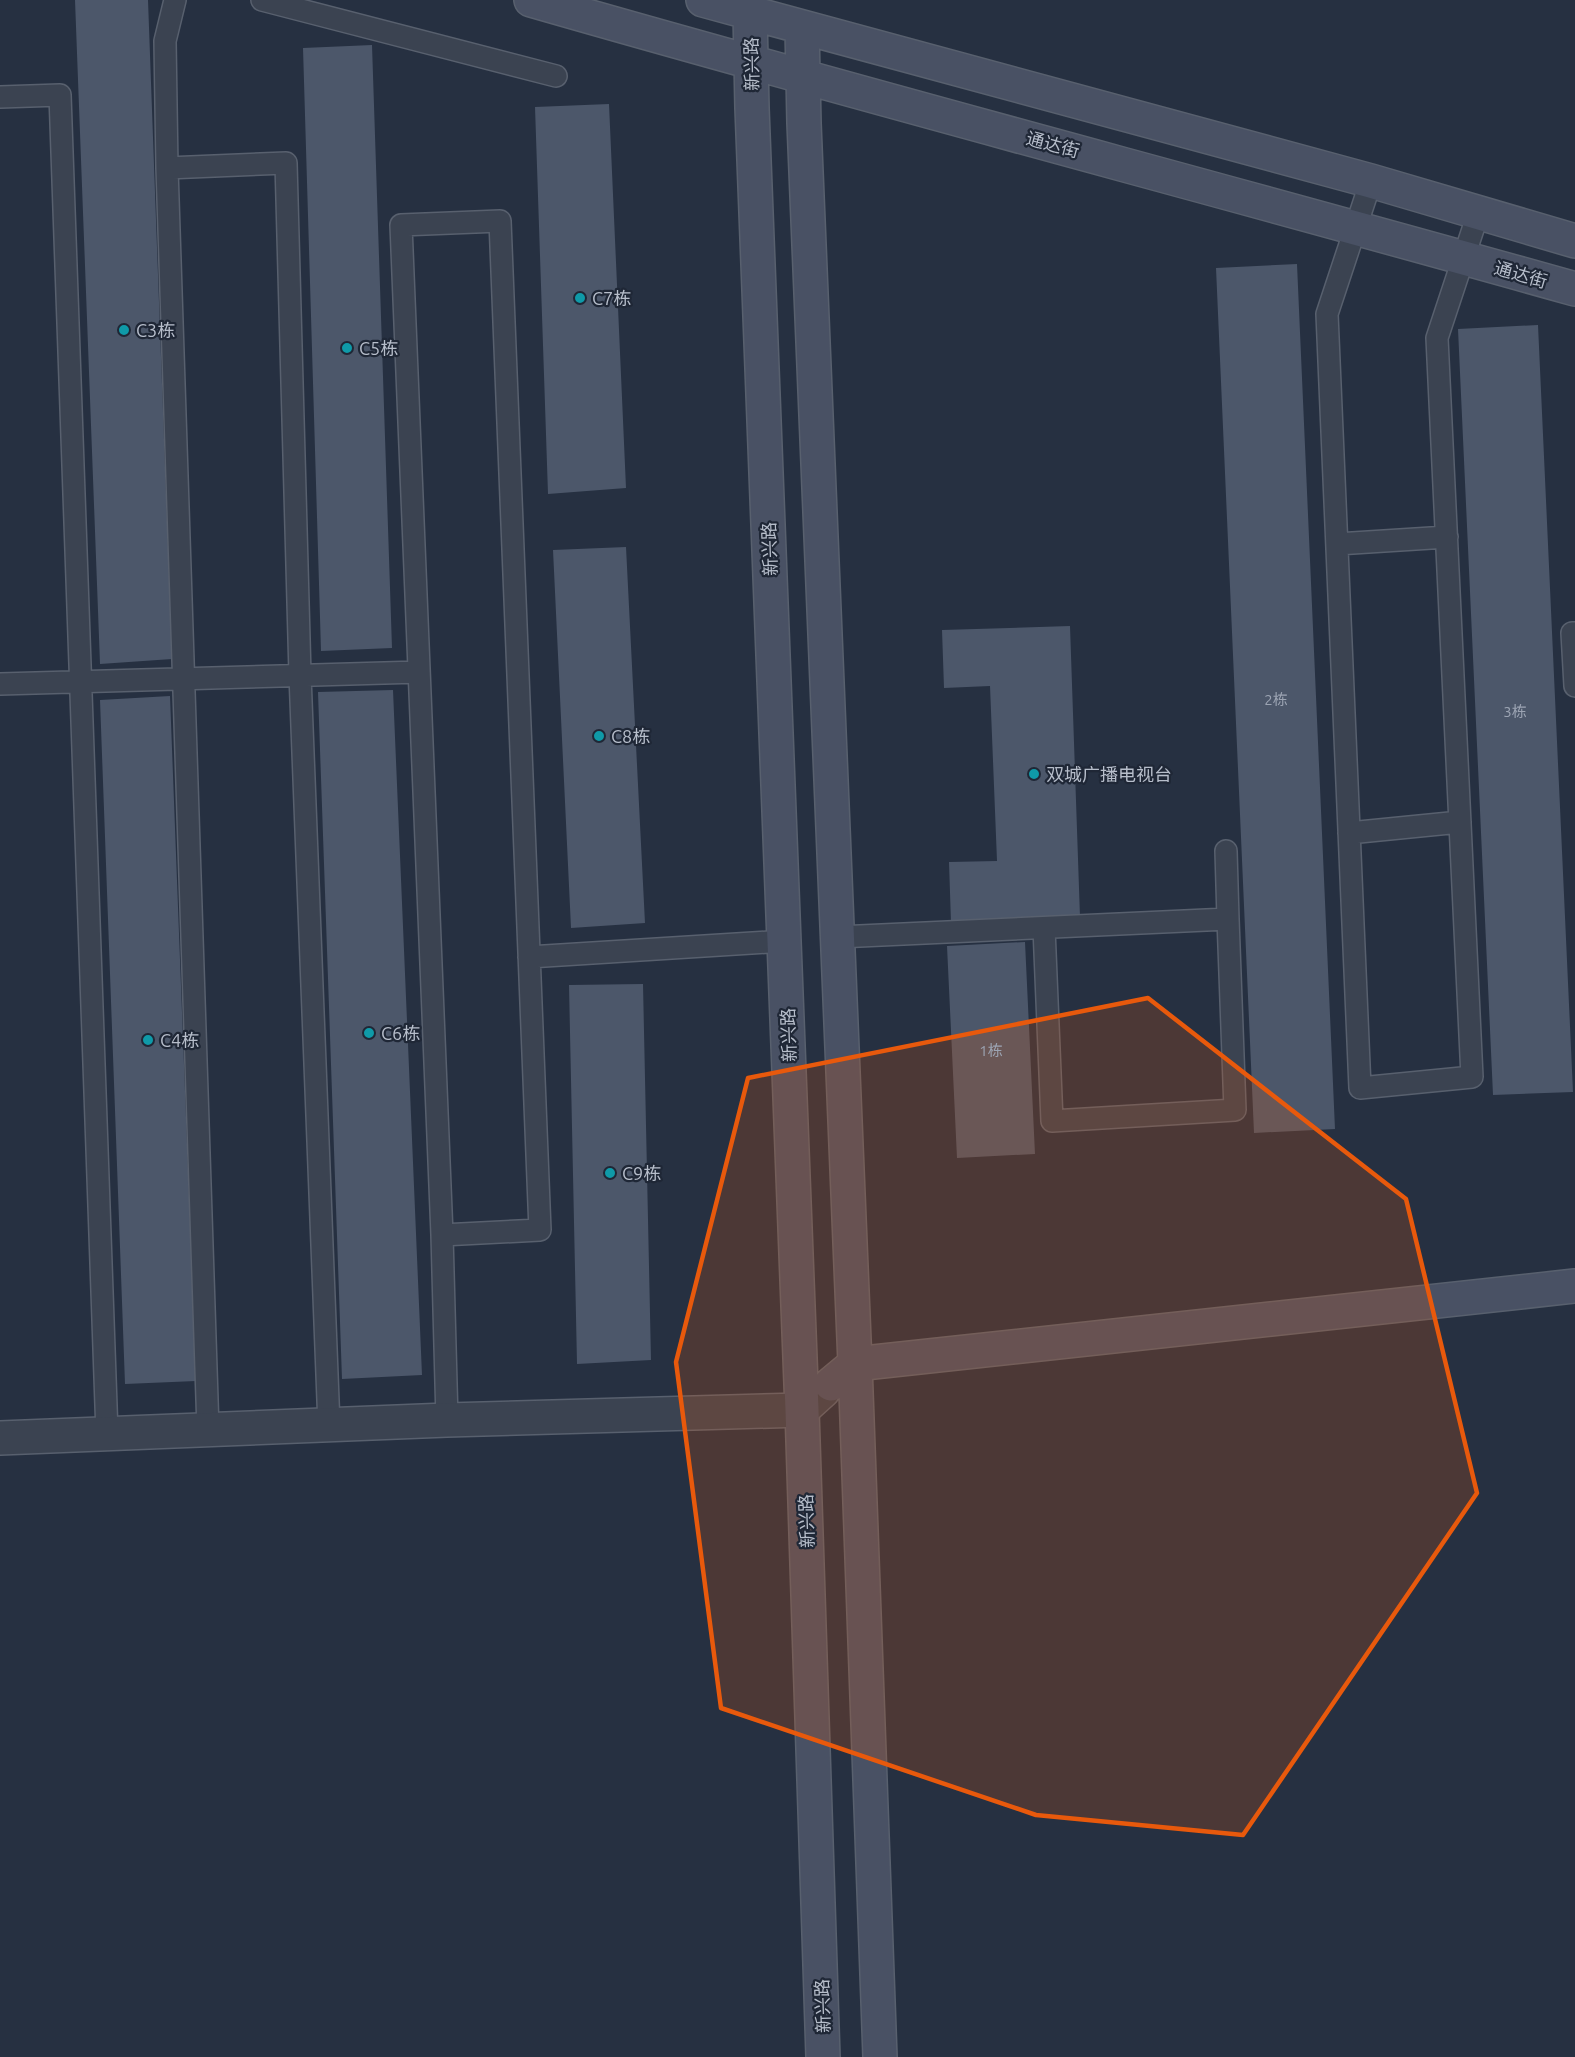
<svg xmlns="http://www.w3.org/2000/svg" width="1575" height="2057" viewBox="0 0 1575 2057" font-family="Ubuntu,'Noto Sans SC',sans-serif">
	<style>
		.building { fill: #4c576a }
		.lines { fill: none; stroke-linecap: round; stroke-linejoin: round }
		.lane-casing { stroke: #58606e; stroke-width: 24 }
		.street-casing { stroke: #58606e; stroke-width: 36 }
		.secondary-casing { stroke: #58606e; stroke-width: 36 }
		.lane { stroke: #3b4351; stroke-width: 21 }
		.street { stroke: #3b4351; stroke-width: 33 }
		.secondary { stroke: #495164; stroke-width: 33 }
		.marked { fill: #e8590c; fill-opacity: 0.2; stroke: #e8590c; stroke-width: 4.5; stroke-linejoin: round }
		.culture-dot { fill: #0f9aa8; stroke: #1f2736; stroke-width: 2 }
		.labels { text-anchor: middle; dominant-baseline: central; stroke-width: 4.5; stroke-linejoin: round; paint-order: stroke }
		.number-label { font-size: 15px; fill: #9ca4b3 }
		.street-label { font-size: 18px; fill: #b7becb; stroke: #1f2736 }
		.poi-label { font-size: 18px; fill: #b7becb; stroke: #1f2736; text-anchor: start }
	</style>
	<rect width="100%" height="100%" fill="#263041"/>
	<path class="building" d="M 75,0 L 148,0 L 172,659 L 100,664 Z
		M 372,45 L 392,648 L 321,651 L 303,48 Z
		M 609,104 L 626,488 L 548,494 L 535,107 Z
		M 1297,264 L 1335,1129 L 1254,1133 L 1216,268 Z
		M 1538,325 L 1573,1092 L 1493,1095 L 1458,329 Z
		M 626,547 L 645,923 L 571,928 L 553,550 Z
		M 1070,626 L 1080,917 L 951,923 L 949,862 L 997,861 L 990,686 L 944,688 L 942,630 Z
		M 393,690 L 422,1375 L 342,1379 L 318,692 Z
		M 170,696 L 196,1381 L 125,1384 L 100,700 Z
		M 1025,942 L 1035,1154 L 957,1158 L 947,946 Z
		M 643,984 L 651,1360 L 577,1364 L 569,985 Z"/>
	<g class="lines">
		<defs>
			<path id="lane" d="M 262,0 L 556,76
				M 0,97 L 60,95 L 107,1434
				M 167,168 L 165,41 L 175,0
				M 1371,181 L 1327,314 L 1360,1088 L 1472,1077 L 1437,338 L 1478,214
				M 500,221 L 540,1230 L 442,1235 L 401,225 Z
				M 1337,544 L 1447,537
				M 1575,633 L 1572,633 L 1575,686
				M 0,684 L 419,672
				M 1349,833 L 1460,822
				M 1044,928 L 1052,1121 L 1235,1110 L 1228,919
				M 838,937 L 1228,919 L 1226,851
				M 529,957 L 785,941
				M 442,1235 L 447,1420
				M 208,1430 L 167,168 L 286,163 L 300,675 L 329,1426"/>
			<path id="street" d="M 0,1438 L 447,1420 L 802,1410 L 823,1391"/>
			<path id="secondary" d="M 531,0 C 878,100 1227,191 1575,289
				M 703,0 L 1371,181 L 1575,241
				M 750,13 L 752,108 L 802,1410 L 823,2057
				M 802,28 L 804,123 L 855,1364 L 880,2057
				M 831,1384 L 855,1364 L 1575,1286"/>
		</defs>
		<use href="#lane" class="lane-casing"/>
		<use href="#street" class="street-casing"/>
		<use href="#secondary" class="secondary-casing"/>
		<use href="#lane" class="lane"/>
		<use href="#street" class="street"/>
		<use href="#secondary" class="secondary"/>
	</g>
	<path class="marked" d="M 1148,998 L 1406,1199 L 1477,1493 L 1243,1835 L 1036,1815 L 721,1708 L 676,1362 L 748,1078 Z"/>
	<g class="culture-dot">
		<circle cx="580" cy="298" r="6"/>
		<circle cx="124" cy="330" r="6"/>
		<circle cx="347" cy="348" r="6"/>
		<circle cx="599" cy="736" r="6"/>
		<circle cx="1034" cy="774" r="6"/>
		<circle cx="369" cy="1033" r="6"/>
		<circle cx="148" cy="1040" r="6"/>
		<circle cx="610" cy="1173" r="6"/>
	</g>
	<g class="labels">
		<g class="number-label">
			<text x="1276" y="699">2栋</text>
			<text x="1515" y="711">3栋</text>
			<text x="991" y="1050">1栋</text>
		</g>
		<g class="street-label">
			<text transform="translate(751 64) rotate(-91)">新兴路</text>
			<text transform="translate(1053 144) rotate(15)">通达街</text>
			<text transform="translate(1521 274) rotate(16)">通达街</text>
			<text transform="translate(769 549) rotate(-92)">新兴路</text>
			<text transform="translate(788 1035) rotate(-92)">新兴路</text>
			<text transform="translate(806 1521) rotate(-92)">新兴路</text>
			<text transform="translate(822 2006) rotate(-92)">新兴路</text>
		</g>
		<g class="poi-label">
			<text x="592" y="298">C7栋</text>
			<text x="136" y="330">C3栋</text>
			<text x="359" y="348">C5栋</text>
			<text x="611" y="736">C8栋</text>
			<text x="1046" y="774">双城广播电视台</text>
			<text x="381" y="1033">C6栋</text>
			<text x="160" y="1040">C4栋</text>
			<text x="622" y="1173">C9栋</text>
		</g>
	</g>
</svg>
